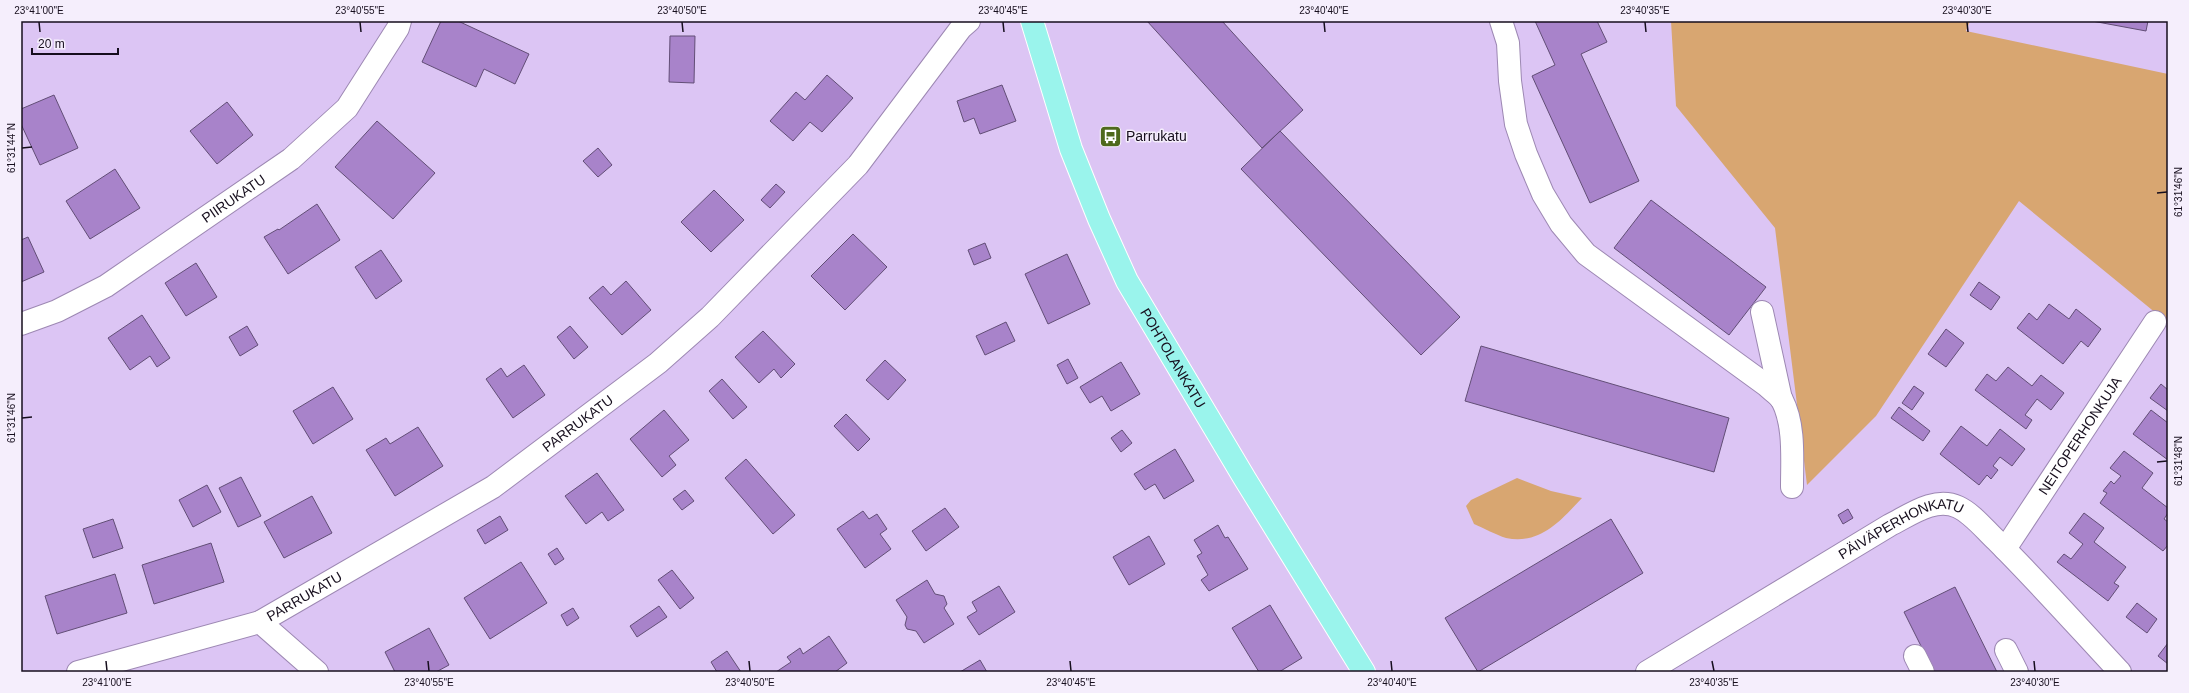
<svg xmlns="http://www.w3.org/2000/svg" width="2189" height="693" viewBox="0 0 2189 693" font-family="Arial,sans-serif">
	<style>
		.green { fill: #d8a671 }
		.building { fill: #a883ca; stroke: #624e76 }
		.lines { fill: none; stroke-linecap: round; stroke-linejoin: round }
		.minor-casing { stroke: #9d88b3; stroke-width: 24 }
		.major-casing { stroke: #fff; stroke-width: 24 }
		.minor { stroke: #fff; stroke-width: 22 }
		.major { stroke: #9af4ec; stroke-width: 22 }
		.ticks { fill: none; stroke: #160e1d; stroke-width: 1.5 }
		.labels { text-anchor: middle; dominant-baseline: central; stroke-width: 3; stroke-linejoin: round; paint-order: stroke }
		.poi-label { font-size: 14px; fill: #160e1d; stroke: #f5eefc; text-anchor: start }
		.street-label { font-size: 14px; fill: #160e1d; stroke: #f5eefc }
		.neatline { fill: none; stroke: #160e1d; stroke-width: 1.5 }
		.ticks-label { font-size: 10px; text-anchor: middle; fill: #160e1d }
	</style>
	<rect width="100%" height="100%" fill="#dcc5f4"/>
	<path class="green" d="M 1671,21 L 1970,21 L 1966,31 L 2168,74 L 2168,323 L 2019,201 L 1876,416 L 1807,485 L 1775,228 L 1676,106 Z
		M 1517,478 L 1551,491 L 1582,498 C 1561,520 1541,545 1506,538 C 1496,535 1484,528 1474,524 L 1466,506 L 1471,500 Z"/>
	<path class="building" d="M 441,21 L 458,21 L 529,54 L 515,84 L 484,69 L 476,87 L 422,62 Z
		M 1147,21 L 1222,21 L 1303,110 L 1262,148 Z
		M 1535,21 L 1597,21 L 1607,42 L 1581,54 L 1639,181 L 1590,203 L 1532,76 L 1555,65 Z
		M 2092,21 L 2148,21 L 2146,31 Z
		M 670,36 L 695,36 L 694,83 L 669,82 Z
		M 827,75 L 853,98 L 822,132 L 810,122 L 793,141 L 770,121 L 796,92 L 805,100 Z
		M 1002,85 L 1016,121 L 980,134 L 974,118 L 964,122 L 957,101 Z
		M 54,95 L 78,148 L 40,165 L 21,124 L 21,109 Z
		M 227,102 L 253,135 L 217,164 L 190,131 Z
		M 377,121 L 435,173 L 393,219 L 335,167 Z
		M 1280,131 L 1460,317 L 1421,355 L 1241,169 Z
		M 598,148 L 612,165 L 598,177 L 583,161 Z
		M 115,169 L 140,208 L 90,239 L 66,201 Z
		M 776,184 L 785,192 L 770,208 L 761,200 Z
		M 714,190 L 744,220 L 711,252 L 681,222 Z
		M 1651,200 L 1766,287 L 1729,335 L 1614,248 Z
		M 317,204 L 340,240 L 288,274 L 264,237 L 278,229 L 279,230 Z
		M 853,234 L 887,267 L 845,310 L 811,276 Z
		M 28,237 L 44,272 L 21,282 L 21,240 Z
		M 985,243 L 991,258 L 974,265 L 968,250 Z
		M 381,250 L 402,281 L 376,299 L 355,267 Z
		M 1067,254 L 1090,304 L 1048,324 L 1025,274 Z
		M 196,263 L 217,297 L 186,316 L 165,283 Z
		M 626,281 L 651,310 L 622,335 L 589,298 L 603,286 L 611,295 Z
		M 1979,282 L 2000,297 L 1991,310 L 1970,295 Z
		M 2049,304 L 2069,319 L 2076,309 L 2101,329 L 2088,347 L 2081,341 L 2063,364 L 2017,328 L 2029,313 L 2037,320 Z
		M 142,315 L 170,358 L 157,367 L 150,356 L 130,370 L 108,338 Z
		M 1006,322 L 1015,341 L 985,355 L 976,336 Z
		M 247,326 L 258,345 L 240,356 L 229,337 Z
		M 570,326 L 588,347 L 574,359 L 557,337 Z
		M 1946,329 L 1964,343 L 1946,367 L 1928,354 Z
		M 763,331 L 795,364 L 781,378 L 774,369 L 759,383 L 735,357 Z
		M 1481,346 L 1729,418 L 1714,472 L 1465,401 Z
		M 1068,359 L 1078,378 L 1067,384 L 1057,365 Z
		M 885,360 L 906,380 L 888,400 L 866,380 Z
		M 1121,362 L 1140,394 L 1111,411 L 1102,396 L 1090,403 L 1080,387 Z
		M 524,365 L 545,395 L 513,418 L 486,379 L 501,368 L 507,377 Z
		M 2008,367 L 2032,386 L 2041,375 L 2064,393 L 2051,410 L 2037,399 L 2025,415 L 2032,420 L 2026,429 L 1975,390 L 1987,374 L 1996,381 Z
		M 722,379 L 747,407 L 733,419 L 709,391 Z
		M 2161,384 L 2168,390 L 2168,411 L 2150,398 Z
		M 1914,386 L 1924,393 L 1912,410 L 1902,403 Z
		M 333,387 L 353,419 L 313,444 L 293,411 Z
		M 1899,407 L 1930,431 L 1923,441 L 1891,418 Z
		M 664,410 L 689,440 L 669,456 L 676,465 L 662,477 L 630,439 Z
		M 2151,410 L 2168,423 L 2168,460 L 2133,434 Z
		M 846,414 L 870,439 L 858,451 L 834,426 Z
		M 1961,426 L 1987,446 L 2000,429 L 2025,449 L 2012,466 L 2000,457 L 1993,466 L 1998,470 L 1991,479 L 1987,475 L 1979,485 L 1940,454 Z
		M 418,427 L 443,466 L 395,496 L 366,450 L 386,438 L 390,444 Z
		M 1122,430 L 1132,443 L 1121,452 L 1111,438 Z
		M 1175,449 L 1194,481 L 1164,499 L 1155,484 L 1145,490 L 1134,474 Z
		M 2124,451 L 2153,473 L 2142,488 L 2168,508 L 2168,513 L 2164,519 L 2168,522 L 2168,545 L 2163,551 L 2100,503 L 2107,493 L 2103,491 L 2111,481 L 2114,484 L 2121,476 L 2110,468 Z
		M 746,459 L 795,515 L 773,534 L 725,478 Z
		M 597,473 L 624,510 L 608,521 L 602,512 L 586,524 L 565,496 Z
		M 241,477 L 261,516 L 238,527 L 219,488 Z
		M 207,485 L 221,512 L 193,527 L 179,500 Z
		M 685,490 L 694,501 L 682,510 L 673,499 Z
		M 312,496 L 332,533 L 284,558 L 264,522 Z
		M 945,508 L 959,527 L 926,551 L 912,531 Z
		M 1848,509 L 1853,518 L 1843,524 L 1838,515 Z
		M 863,511 L 869,519 L 877,514 L 887,529 L 880,534 L 891,549 L 865,568 L 837,529 Z
		M 2084,513 L 2104,528 L 2094,542 L 2126,567 L 2114,583 L 2119,586 L 2108,601 L 2057,562 L 2064,554 L 2071,559 L 2083,544 L 2069,533 Z
		M 500,516 L 508,530 L 485,544 L 477,530 Z
		M 113,519 L 123,548 L 93,558 L 83,529 Z
		M 1611,519 L 1643,573 L 1478,672 L 1445,618 Z
		M 1218,525 L 1225,538 L 1228,537 L 1248,569 L 1209,591 L 1201,580 L 1208,575 L 1197,556 L 1202,553 L 1194,540 Z
		M 1149,536 L 1165,564 L 1129,585 L 1113,557 Z
		M 211,543 L 224,582 L 154,604 L 142,565 Z
		M 557,548 L 564,559 L 555,565 L 548,554 Z
		M 521,562 L 547,603 L 490,639 L 464,598 Z
		M 672,570 L 694,598 L 680,609 L 658,580 Z
		M 115,574 L 127,613 L 57,634 L 45,596 Z
		M 927,580 L 935,594 L 944,596 L 947,604 L 944,608 L 954,624 L 924,643 L 916,631 L 907,629 L 905,625 L 907,617 L 896,600 Z
		M 999,586 L 1015,612 L 979,635 L 967,617 L 977,611 L 972,602 Z
		M 1955,587 L 1997,672 L 1934,672 L 1904,612 Z
		M 2137,603 L 2157,619 L 2147,633 L 2126,617 Z
		M 1270,605 L 1302,658 L 1279,672 L 1259,672 L 1232,628 Z
		M 659,606 L 667,617 L 637,637 L 630,626 Z
		M 573,608 L 579,618 L 567,626 L 561,615 Z
		M 429,628 L 449,665 L 436,672 L 395,672 L 385,652 Z
		M 829,636 L 847,663 L 835,672 L 776,672 L 791,662 L 787,657 L 800,648 L 803,654 Z
		M 2168,643 L 2168,664 L 2158,656 Z
		M 727,651 L 741,672 L 717,672 L 711,662 Z
		M 980,660 L 987,672 L 960,672 Z"/>
	<g class="lines">
		<defs>
			<g id="minor">
				<path d="M 1501,21 L 1508,43 L 1510,81 L 1516,124 L 1526,154 L 1543,194 L 1561,224 L 1586,254 L 1766,385 C 1771,390 1779,395 1782,400 C 1795,425 1792,459 1792,487"/>
				<path d="M 1762,312 L 1781,399"/>
				<path id="s1" d="M 21,324 L 57,311 L 106,286 L 291,159 L 347,108 L 398,28 L 400,21"/>
				<path id="s2" d="M 2005,549 L 2155,322"/>
				<path d="M 260,622 L 317,672"/>
				<path d="M 2006,650 L 2017,672"/>
				<path d="M 1915,656 L 1923,672"/>
				<path id="s3" d="M 78,672 L 260,622 L 493,487 L 658,363 L 710,317 L 858,165 L 961,28 L 969,21"/>
				<path id="s4" d="M 1647,672 L 1890,525 C 1910,515 1935,496 1958,507 C 1973,514 1985,530 1997,541 C 2039,583 2079,628 2120,672"/>
			</g>
			<g id="major">
				<path id="s5" d="M 1032,21 L 1071,149 L 1099,219 L 1127,281 L 1245,479 L 1364,672"/>
			</g>
		</defs>
		<use href="#minor" class="minor-casing"/>
		<use href="#major" class="major-casing"/>
		<use href="#minor" class="minor"/>
		<use href="#major" class="major"/>
	</g>
	<path class="ticks" d="M 39,22 L 40,32M 360,22 L 361,32M 682,22 L 683,32M 1003,22 L 1004,32M 1324,22 L 1325,32M 1645,22 L 1646,32M 1967,22 L 1968,32M 22,148 L 32,147M 2157,193 L 2167,192M 22,418 L 32,417M 2157,462 L 2167,461M 106,661 L 107,671M 428,661 L 429,671M 749,661 L 750,671M 1070,661 L 1071,671M 1391,661 L 1392,671M 1712,661 L 1714,671M 2034,661 L 2035,671"/>
	<defs>
		<symbol id="bus-square" viewBox="-11 -11 22 22"><rect x="-9" y="-9" width="18" height="18" rx="4" fill="#4e691c" stroke="#f5eefc"/><path d="M-5-6H5V4H4V6H2V4H-2V6H-4V4H-5ZM-3.5-4V0h7V-4ZM-3.5 1.2v1.5H-2V1.2ZM2 1.2v1.5H3.5V1.2Z" fill="#fff"/></symbol>
	</defs>
	<g fill-rule="evenodd">
		<use href="#bus-square" x="1098" y="124" width="25" height="25"/>
	</g>
	<g class="labels">
		<g class="poi-label">
			<text x="1126" y="136">Parrukatu</text>
		</g>
		<g class="street-label">
			<text stroke="none"><textPath href="#s1" startOffset="248">PIIRUKATU</textPath></text>
			<text stroke="none"><textPath href="#s5" startOffset="367">POHTOLANKATU</textPath></text>
			<text stroke="none"><textPath href="#s3" startOffset="564">PARRUKATU</textPath></text>
			<text stroke="none"><textPath href="#s2" startOffset="136">NEITOPERHONKUJA</textPath></text>
			<text stroke="none"><textPath href="#s4" startOffset="294">PÄIVÄPERHONKATU</textPath></text>
			<text stroke="none"><textPath href="#s3" startOffset="240">PARRUKATU</textPath></text>
		</g>
	</g>
	<rect width="2189" height="693" fill="none" stroke="#f5eefc" stroke-width="44"/>
	<path d="M32 48v6h86v-6" fill="none" stroke="#160e1d" stroke-width="2"/>
	<text x="38" y="48" font-size="12" fill="#160e1d" stroke="#f5eefc" stroke-width="3" paint-order="stroke">20 m</text>
	<rect x="22" y="22" width="2145" height="649" class="neatline"/>
	<g class="ticks-label">
		<text x="39" y="14">23°41'00"E</text>
		<text x="360" y="14">23°40'55"E</text>
		<text x="682" y="14">23°40'50"E</text>
		<text x="1003" y="14">23°40'45"E</text>
		<text x="1324" y="14">23°40'40"E</text>
		<text x="1645" y="14">23°40'35"E</text>
		<text x="1967" y="14">23°40'30"E</text>
		<text transform="translate(11 148) rotate(-90)" y="4">61°31'44"N</text>
		<text transform="translate(2178 192) rotate(-90)" y="4">61°31'46"N</text>
		<text transform="translate(11 418) rotate(-90)" y="4">61°31'46"N</text>
		<text transform="translate(2178 461) rotate(-90)" y="4">61°31'48"N</text>
		<text x="107" y="686">23°41'00"E</text>
		<text x="429" y="686">23°40'55"E</text>
		<text x="750" y="686">23°40'50"E</text>
		<text x="1071" y="686">23°40'45"E</text>
		<text x="1392" y="686">23°40'40"E</text>
		<text x="1714" y="686">23°40'35"E</text>
		<text x="2035" y="686">23°40'30"E</text>
	</g>
</svg>
